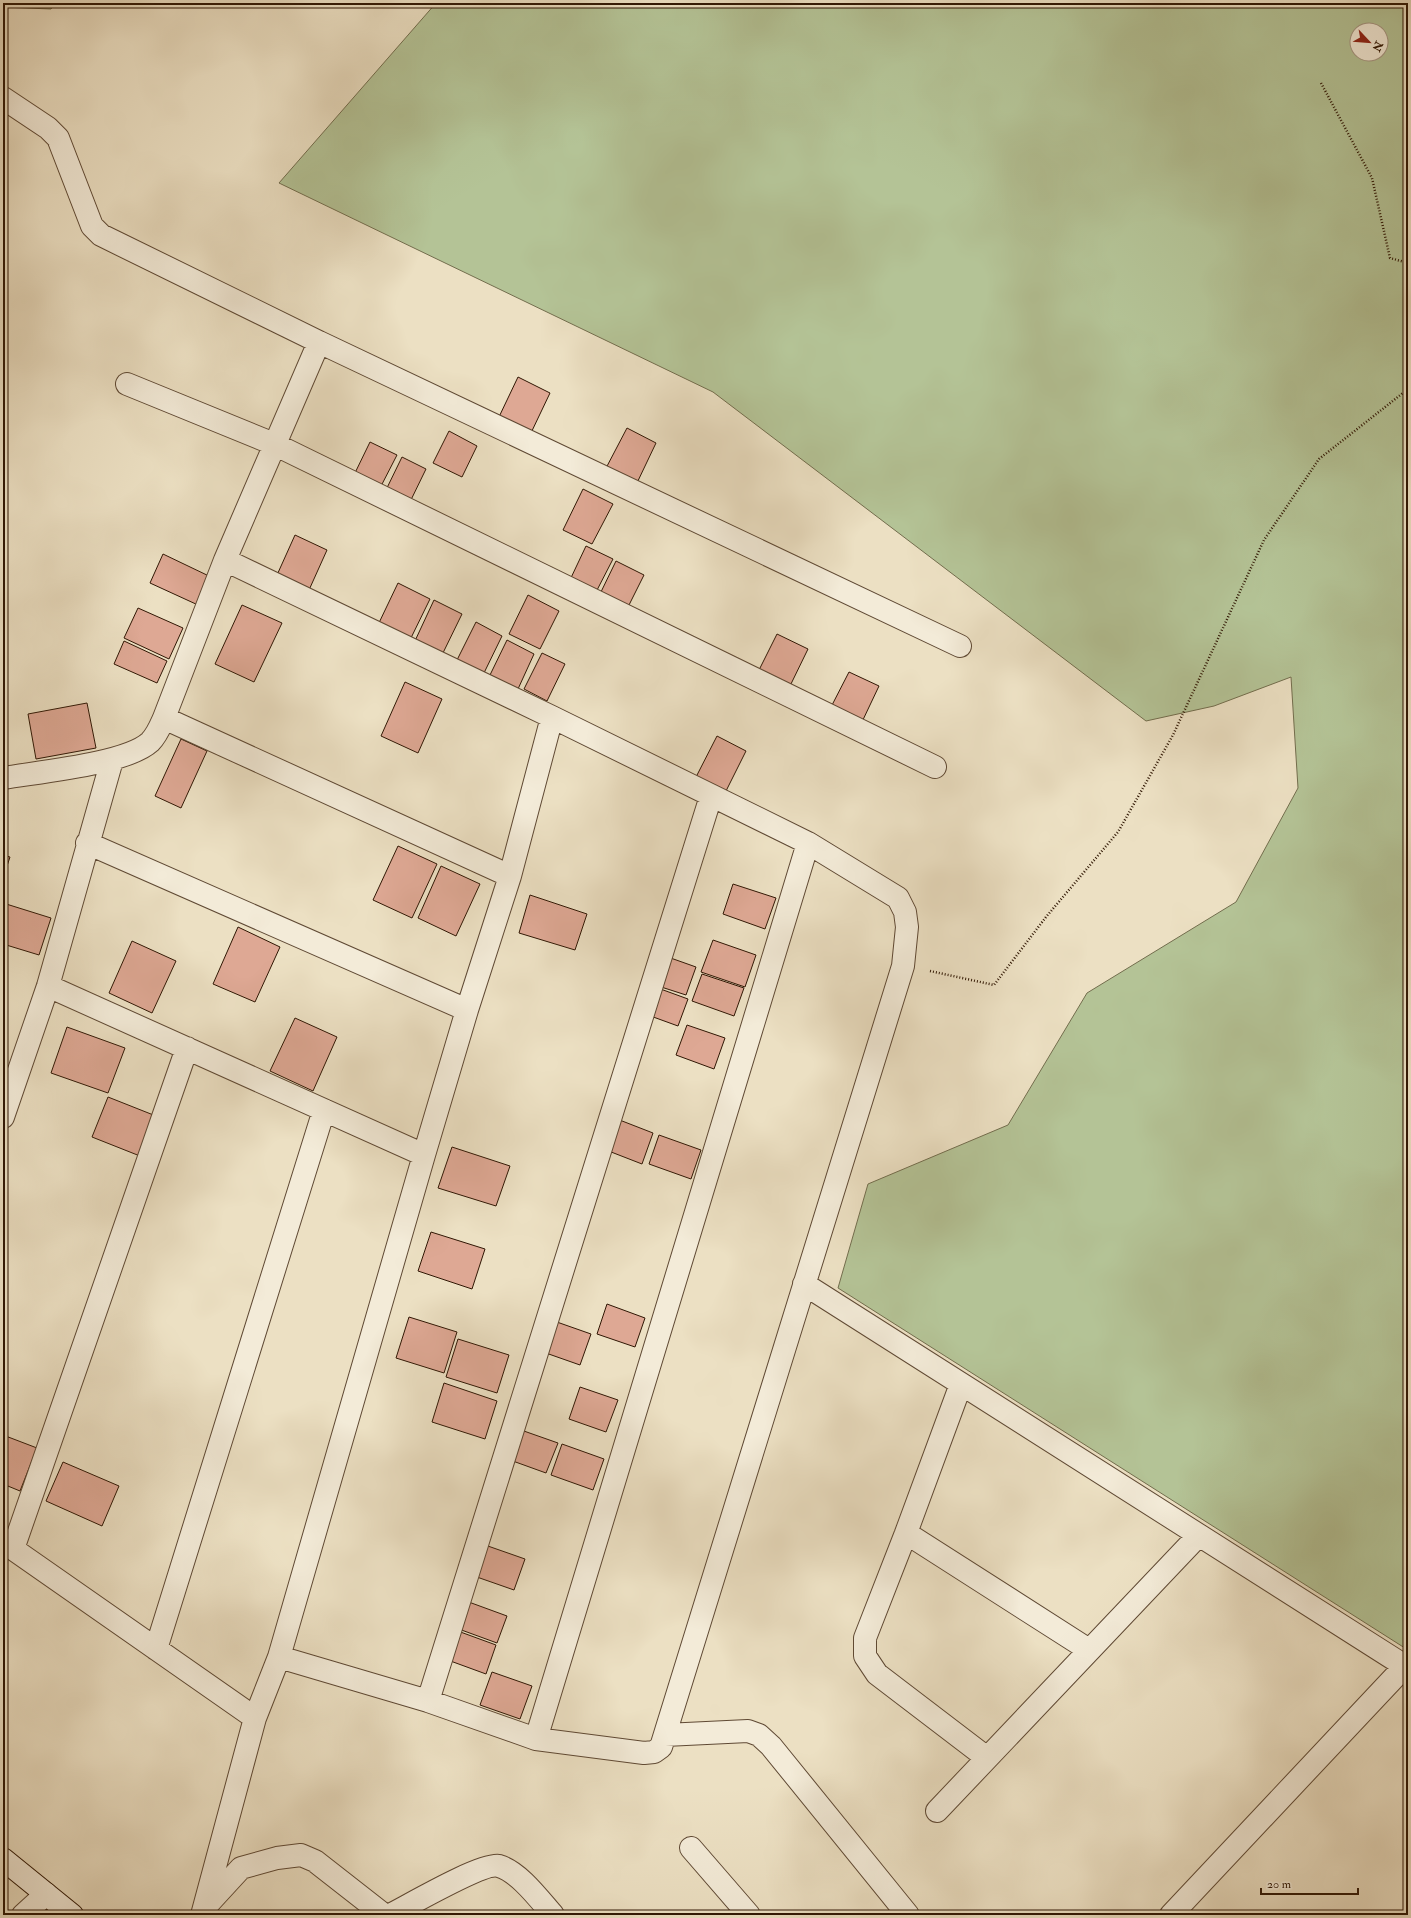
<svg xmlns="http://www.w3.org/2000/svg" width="1411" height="1918" viewBox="0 0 1411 1918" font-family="'IM FELL Double Pica',serif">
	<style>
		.green { fill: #b4c396; stroke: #726d4d; fill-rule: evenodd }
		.building { fill: #dea894; stroke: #301704 }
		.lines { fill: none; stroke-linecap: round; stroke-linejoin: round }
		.street-casing { stroke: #5f4934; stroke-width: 24 }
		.secondary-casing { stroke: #301704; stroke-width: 24 }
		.path { stroke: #301704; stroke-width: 2.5; stroke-dasharray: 1 2; stroke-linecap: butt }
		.street { stroke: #f3ebd8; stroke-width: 22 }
		.secondary { stroke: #f3ebd8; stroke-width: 22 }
	</style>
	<rect width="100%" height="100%" fill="#ece0c3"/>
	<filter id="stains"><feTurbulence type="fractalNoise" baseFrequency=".005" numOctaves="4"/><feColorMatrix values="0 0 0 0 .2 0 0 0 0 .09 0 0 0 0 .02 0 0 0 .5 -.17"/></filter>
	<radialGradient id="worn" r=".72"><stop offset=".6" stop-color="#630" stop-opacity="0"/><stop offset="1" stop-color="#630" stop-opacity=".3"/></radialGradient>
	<path class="green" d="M 3,3 L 55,3 L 51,9 L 3,7 Z
		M 436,3 L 1408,3 L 1408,1650 L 838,1288 L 868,1184 L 1008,1125 L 1087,993 L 1236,902 L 1298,788 L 1291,677 L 1214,706 L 1146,721 L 713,392 L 279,183 ZM 1357,30 L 1381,30 L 1381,54 L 1357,54 Z"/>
	<path class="building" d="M 518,377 L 550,393 L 530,435 L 498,419 Z
		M 627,428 L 656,443 L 636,485 L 605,470 Z
		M 449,431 L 477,446 L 462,477 L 433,463 Z
		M 370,442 L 397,455 L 379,490 L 353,477 Z
		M 402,457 L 426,469 L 408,506 L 384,494 Z
		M 583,489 L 613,504 L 592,544 L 563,530 Z
		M 295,535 L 327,550 L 309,590 L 277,575 Z
		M 586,546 L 613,559 L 595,594 L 569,582 Z
		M 163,554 L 211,577 L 198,605 L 150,583 Z
		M 616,561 L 644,575 L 627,609 L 599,596 Z
		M 398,583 L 430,599 L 409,642 L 377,627 Z
		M 528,595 L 559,611 L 540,649 L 509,634 Z
		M 434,600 L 462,614 L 441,657 L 414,643 Z
		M 242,605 L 282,623 L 254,682 L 215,664 Z
		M 138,608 L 183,628 L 169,659 L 124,638 Z
		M 476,622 L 502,636 L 483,675 L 456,662 Z
		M 777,634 L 808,649 L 789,688 L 758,672 Z
		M 507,640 L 534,654 L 518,689 L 490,675 Z
		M 124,641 L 167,661 L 157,683 L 114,664 Z
		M 542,653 L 565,664 L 547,701 L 524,689 Z
		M 849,672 L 879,686 L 861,724 L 830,709 Z
		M 405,682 L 442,699 L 418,753 L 381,736 Z
		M 87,703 L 96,748 L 36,759 L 28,714 Z
		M 717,736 L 746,751 L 725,793 L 695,779 Z
		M 181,739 L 207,751 L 181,808 L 155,796 Z
		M 398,846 L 437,864 L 412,918 L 373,900 Z
		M 3,855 L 10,857 L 3,878 Z
		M 441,866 L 480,884 L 456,936 L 418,918 Z
		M 733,884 L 776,898 L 765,929 L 723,914 Z
		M 530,895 L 587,914 L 575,950 L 519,933 Z
		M 3,903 L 51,918 L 39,955 L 3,944 Z
		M 238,927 L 280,947 L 255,1002 L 213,984 Z
		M 713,940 L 756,955 L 745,987 L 701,972 Z
		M 132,941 L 176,961 L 152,1013 L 109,993 Z
		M 665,956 L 696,967 L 686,995 L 655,985 Z
		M 702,974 L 744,988 L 734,1016 L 692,1001 Z
		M 655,987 L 688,999 L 678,1026 L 645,1014 Z
		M 295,1018 L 337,1037 L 313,1091 L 270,1071 Z
		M 687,1025 L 725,1038 L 714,1069 L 676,1055 Z
		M 67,1027 L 125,1048 L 108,1093 L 51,1073 Z
		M 108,1097 L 161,1118 L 145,1158 L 92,1137 Z
		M 617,1119 L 653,1133 L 642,1164 L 606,1150 Z
		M 659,1135 L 701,1150 L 691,1179 L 649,1164 Z
		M 452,1147 L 510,1166 L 496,1206 L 438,1188 Z
		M 431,1232 L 485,1249 L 472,1289 L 418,1271 Z
		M 607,1304 L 645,1318 L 635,1347 L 597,1334 Z
		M 409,1317 L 457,1332 L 444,1373 L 396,1358 Z
		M 554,1321 L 591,1334 L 580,1365 L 543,1352 Z
		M 458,1339 L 509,1355 L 497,1393 L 446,1377 Z
		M 444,1383 L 497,1401 L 485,1439 L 432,1422 Z
		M 580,1387 L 618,1400 L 606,1432 L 569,1419 Z
		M 521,1430 L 558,1443 L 546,1473 L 510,1460 Z
		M 3,1435 L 37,1448 L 20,1491 L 3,1484 Z
		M 562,1444 L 604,1459 L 593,1490 L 551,1475 Z
		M 63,1462 L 119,1486 L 102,1526 L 46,1501 Z
		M 485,1545 L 525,1559 L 514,1590 L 474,1576 Z
		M 466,1601 L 507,1616 L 497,1643 L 456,1628 Z
		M 455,1630 L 496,1645 L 486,1674 L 445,1659 Z
		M 492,1672 L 532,1686 L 520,1719 L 480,1705 Z"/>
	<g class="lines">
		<defs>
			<path id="street" d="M 3,98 L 48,128 L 58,138 L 92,226 L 101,235 L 319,342
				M 127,384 L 274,444 L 935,767
				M 225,560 L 319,342 L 960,646
				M 164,718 L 510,876
				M 3,778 C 37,772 126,764 150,742 C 157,735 160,727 164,718 L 225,560 L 552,717 L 808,843 L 898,898 L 905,912 L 907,927 L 903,966 L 661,1747 L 654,1752 L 644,1753 L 536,1739 L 428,1701 L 279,1657 L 255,1718
				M 87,843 L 467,1010
				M 48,986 L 424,1155
				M 3,1117 L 48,986 L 112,760
				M 804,1284 L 1408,1668
				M 961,1384 L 906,1533 L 865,1638 L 865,1656 L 877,1674 L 987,1758
				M 906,1533 L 1089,1650
				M 3,1542 L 255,1718 L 202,1915
				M 13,1549 L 187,1048
				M 156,1649 L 324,1110
				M 279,1657 L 424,1155 L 467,1010 L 510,876 L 552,717
				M 428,1701 L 711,796
				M 665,1735 L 748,1731 L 759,1735 L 771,1746 L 908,1915
				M 536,1739 L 808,843
				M 937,1811 L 1199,1535
				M 691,1848 L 749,1915
				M 207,1905 L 241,1868 L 277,1858 L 301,1855 L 315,1861 L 384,1915
				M 23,1915 L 46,1894
				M 390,1915 C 408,1906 483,1862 499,1866 C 519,1872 539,1899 553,1915
				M 1171,1915 L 1405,1666"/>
			<path id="secondary" d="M 3,1859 L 72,1915"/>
		</defs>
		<use href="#street" class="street-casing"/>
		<use href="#secondary" class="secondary-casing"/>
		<path class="path" d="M 1321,83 L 1372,178 L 1390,258 L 1408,263
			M 930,971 L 994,985 L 1046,917 L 1118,832 L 1173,735 L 1264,540 L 1319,459 L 1408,389"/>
		<use href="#street" class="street"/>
		<use href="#secondary" class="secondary"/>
	</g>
	<rect width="1411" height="1918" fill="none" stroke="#ece0c3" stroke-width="16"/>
	<rect x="4" y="4" width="1403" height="1910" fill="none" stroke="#301704" stroke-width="2"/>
	<rect x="8" y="8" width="1395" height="1902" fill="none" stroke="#301704"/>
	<g transform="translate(1369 42) rotate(116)"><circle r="19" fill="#f3ebd8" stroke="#a59683"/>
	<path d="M0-3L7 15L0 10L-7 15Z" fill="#8f2418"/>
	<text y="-6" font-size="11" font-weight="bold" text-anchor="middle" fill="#301704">N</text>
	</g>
	<path d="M1261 1888v6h97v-6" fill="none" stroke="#301704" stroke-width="2"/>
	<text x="1267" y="1888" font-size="12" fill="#301704" stroke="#f3ebd8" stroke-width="3" paint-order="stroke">20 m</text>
	<rect width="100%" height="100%" filter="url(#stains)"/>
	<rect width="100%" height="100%" fill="url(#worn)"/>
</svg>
